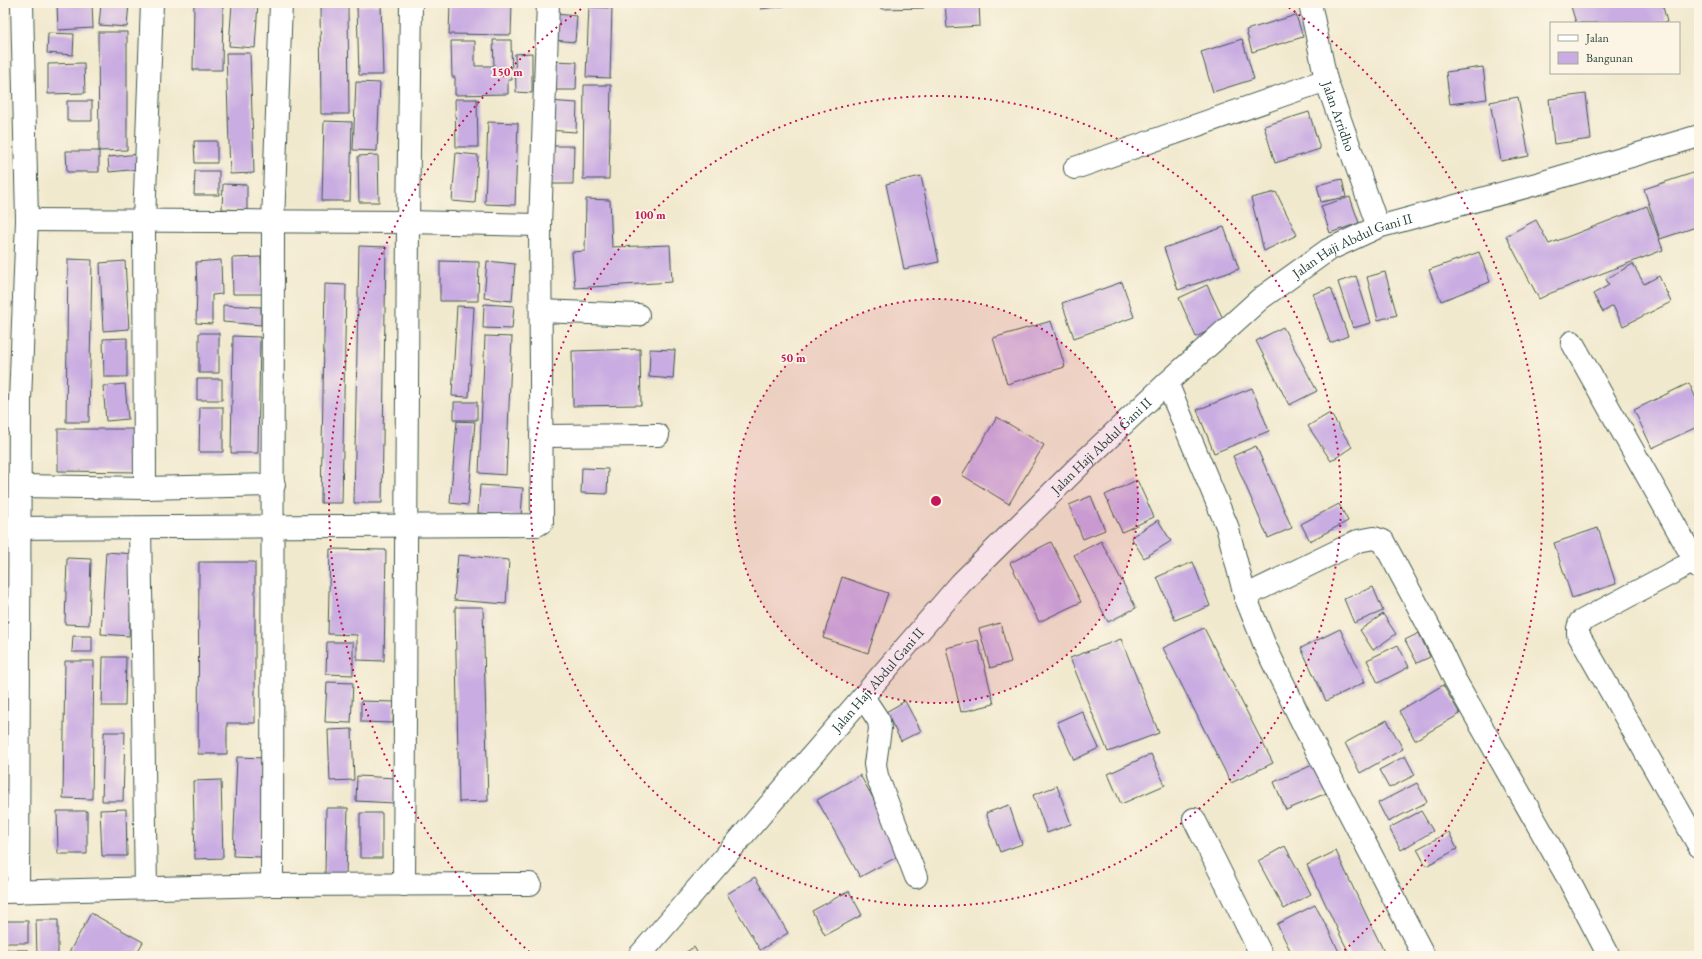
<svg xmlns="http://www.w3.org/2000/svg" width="1702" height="959" viewBox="0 0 1702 959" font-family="'EB Garamond',serif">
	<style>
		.building { fill: #c9ace2 }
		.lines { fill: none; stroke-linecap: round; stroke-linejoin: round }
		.minor-casing { stroke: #3e574b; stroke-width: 24 }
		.minor { stroke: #fff; stroke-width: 22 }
		.ring { fill: none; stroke: #c2185b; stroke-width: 2; stroke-dasharray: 2 4 }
		.labels { text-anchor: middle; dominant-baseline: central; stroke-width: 3.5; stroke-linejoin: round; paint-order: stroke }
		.street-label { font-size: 14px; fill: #1f3d34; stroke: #fcf5e5 }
		.centre { fill: #c2185b; stroke: #fcf5e5; stroke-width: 2 }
		.ring-label { font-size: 12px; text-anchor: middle; font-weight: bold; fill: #c2185b; stroke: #fcf5e5; stroke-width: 3.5; stroke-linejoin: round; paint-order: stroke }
	</style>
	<rect width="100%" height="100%" fill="#fcf5e5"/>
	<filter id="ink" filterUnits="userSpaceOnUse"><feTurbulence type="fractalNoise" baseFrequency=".025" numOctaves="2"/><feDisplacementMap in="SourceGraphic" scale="8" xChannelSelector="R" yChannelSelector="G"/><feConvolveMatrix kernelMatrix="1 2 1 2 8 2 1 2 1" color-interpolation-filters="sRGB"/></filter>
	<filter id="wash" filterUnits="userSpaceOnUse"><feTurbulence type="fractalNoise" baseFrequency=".012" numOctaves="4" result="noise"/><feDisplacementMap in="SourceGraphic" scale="16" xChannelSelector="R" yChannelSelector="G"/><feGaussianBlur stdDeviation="0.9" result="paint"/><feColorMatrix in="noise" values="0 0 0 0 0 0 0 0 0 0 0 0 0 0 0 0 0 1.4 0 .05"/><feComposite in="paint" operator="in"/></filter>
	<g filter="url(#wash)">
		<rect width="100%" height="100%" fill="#f1e9ce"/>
		<g id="blocks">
			<path class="building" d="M 3,3 L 6,3 L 7,19 L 3,19 Z
				M 57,3 L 92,3 L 93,28 L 58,30 Z
				M 101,3 L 129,3 L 127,27 L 99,25 Z
				M 194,3 L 223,3 L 222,70 L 193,70 Z
				M 232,3 L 258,3 L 255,48 L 229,46 Z
				M 450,3 L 512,3 L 511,35 L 449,34 Z
				M 760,3 L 798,3 L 798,4 L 761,9 Z
				M 880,3 L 924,3 L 924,8 L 881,9 Z
				M 945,3 L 979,3 L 980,26 L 947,28 Z
				M 1570,3 L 1662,3 L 1667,22 L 1663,23 L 1576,23 Z
				M 320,4 L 348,4 L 349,114 L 321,114 Z
				M 381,5 L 383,75 L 359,75 L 357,6 Z
				M 589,7 L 612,8 L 610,78 L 586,77 Z
				M 555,14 L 577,16 L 575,42 L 553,40 Z
				M 1296,15 L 1303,37 L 1252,52 L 1246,30 Z
				M 98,32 L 127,32 L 127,150 L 99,151 Z
				M 48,33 L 74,34 L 73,55 L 47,53 Z
				M 1242,39 L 1254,79 L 1213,92 L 1201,52 Z
				M 493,40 L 511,40 L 512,80 L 508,80 L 508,94 L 455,95 L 455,77 L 452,77 L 451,41 L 475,41 L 475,66 L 494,66 Z
				M 226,53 L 250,53 L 254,173 L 230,174 Z
				M 532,53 L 532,93 L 516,92 L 515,54 Z
				M 553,61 L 577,62 L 576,90 L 552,90 Z
				M 84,63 L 85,93 L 48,94 L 48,64 Z
				M 1483,67 L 1487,99 L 1450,104 L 1446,72 Z
				M 356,82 L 380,83 L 377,151 L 353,150 Z
				M 584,85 L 611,85 L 609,179 L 583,179 Z
				M 1586,94 L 1591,139 L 1554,144 L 1549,99 Z
				M 1518,97 L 1529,156 L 1501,161 L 1490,102 Z
				M 455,99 L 477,99 L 478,147 L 456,147 Z
				M 67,101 L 92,101 L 92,121 L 67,121 Z
				M 548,101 L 577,103 L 576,132 L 547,130 Z
				M 1309,112 L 1320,149 L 1275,163 L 1264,126 Z
				M 324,121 L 352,122 L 350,201 L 322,201 Z
				M 488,122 L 518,123 L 515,205 L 485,204 Z
				M 194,141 L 217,141 L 217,163 L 195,163 Z
				M 550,146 L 574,146 L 573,184 L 550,184 Z
				M 66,151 L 99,151 L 99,172 L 67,172 Z
				M 456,153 L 478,155 L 475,203 L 452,201 Z
				M 139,154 L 140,169 L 109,172 L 108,157 Z
				M 378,155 L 379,202 L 359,202 L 358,156 Z
				M 195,171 L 219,171 L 219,195 L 194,195 Z
				M 1699,171 L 1699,226 L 1660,239 L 1644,189 Z
				M 921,176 L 939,262 L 904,269 L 886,184 Z
				M 1342,179 L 1346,197 L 1321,202 L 1317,185 Z
				M 223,184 L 247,185 L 247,210 L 222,209 Z
				M 1276,192 L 1297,235 L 1264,251 L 1251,198 Z
				M 1350,197 L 1359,223 L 1330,233 L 1321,206 Z
				M 586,199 L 610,200 L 612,247 L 670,245 L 672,282 L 575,288 L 572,252 L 585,251 Z
				M 1647,206 L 1663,250 L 1551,293 L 1539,299 L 1506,236 L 1536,220 L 1549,244 Z
				M 1224,227 L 1239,269 L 1178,290 L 1164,248 Z
				M 359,246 L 386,247 L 382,503 L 354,503 Z
				M 1479,252 L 1490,282 L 1441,301 L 1429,270 Z
				M 261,257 L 262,294 L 233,294 L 232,258 Z
				M 68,259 L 92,260 L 89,422 L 66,422 Z
				M 221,260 L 222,294 L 212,295 L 212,324 L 196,323 L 197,288 L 196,262 Z
				M 125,261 L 129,329 L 103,331 L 100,263 Z
				M 440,261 L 479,262 L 478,301 L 440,301 Z
				M 487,261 L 515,264 L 512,301 L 484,298 Z
				M 1633,264 L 1644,284 L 1659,276 L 1671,302 L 1623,326 L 1613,306 L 1603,312 L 1593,294 L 1609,285 L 1606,279 Z
				M 1385,272 L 1397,315 L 1378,320 L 1367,277 Z
				M 1356,276 L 1371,323 L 1353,328 L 1338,282 Z
				M 1122,282 L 1134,317 L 1074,338 L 1062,303 Z
				M 325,284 L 346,285 L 342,503 L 321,503 Z
				M 1207,285 L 1225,323 L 1196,337 L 1179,298 Z
				M 1331,288 L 1348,336 L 1330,343 L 1313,294 Z
				M 484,304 L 514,306 L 512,329 L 483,328 Z
				M 223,305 L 261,307 L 261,325 L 223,322 Z
				M 457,306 L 474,307 L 469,397 L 452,396 Z
				M 1051,321 L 1065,367 L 1007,384 L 993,338 Z
				M 1283,327 L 1317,391 L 1289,405 L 1256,341 Z
				M 199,333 L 219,333 L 219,373 L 199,373 Z
				M 233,336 L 260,337 L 258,453 L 231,453 Z
				M 485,336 L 512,337 L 506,475 L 479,473 Z
				M 127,338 L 127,377 L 104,377 L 103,339 Z
				M 640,349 L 641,405 L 573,406 L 572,351 Z
				M 650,349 L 675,350 L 673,379 L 649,377 Z
				M 197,379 L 222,379 L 222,400 L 197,400 Z
				M 1689,383 L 1699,405 L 1699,426 L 1652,448 L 1634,410 Z
				M 125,384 L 128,419 L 106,421 L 103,386 Z
				M 1252,388 L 1269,431 L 1214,453 L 1197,410 Z
				M 454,402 L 477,402 L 477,420 L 454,420 Z
				M 200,407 L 223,407 L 223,452 L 199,452 Z
				M 1330,413 L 1352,447 L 1331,461 L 1308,426 Z
				M 997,417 L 1044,445 L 1009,504 L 962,475 Z
				M 457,421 L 475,422 L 468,505 L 450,503 Z
				M 58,429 L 140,429 L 140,472 L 58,471 Z
				M 1256,446 L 1292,528 L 1268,538 L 1233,456 Z
				M 582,468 L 608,469 L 607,494 L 581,493 Z
				M 1137,480 L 1154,517 L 1122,532 L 1105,495 Z
				M 480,485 L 523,488 L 521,516 L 478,513 Z
				M 1091,496 L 1105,530 L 1083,539 L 1069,505 Z
				M 1339,504 L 1348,521 L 1310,541 L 1301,524 Z
				M 1158,520 L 1171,541 L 1144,558 L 1131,537 Z
				M 1598,528 L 1616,584 L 1572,598 L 1554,543 Z
				M 1101,541 L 1136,608 L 1108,622 L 1074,555 Z
				M 1051,542 L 1081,602 L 1039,622 L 1010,563 Z
				M 330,549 L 386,550 L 384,661 L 357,660 L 357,635 L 328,634 Z
				M 106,552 L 134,554 L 129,636 L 101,634 Z
				M 458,555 L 509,560 L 506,604 L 454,600 Z
				M 67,558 L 91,559 L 89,625 L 65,624 Z
				M 199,562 L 255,562 L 255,723 L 227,723 L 227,754 L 198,754 Z
				M 1193,562 L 1210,606 L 1175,620 L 1157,577 Z
				M 842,577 L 888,593 L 868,653 L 823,638 Z
				M 1373,587 L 1383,611 L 1354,623 L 1344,599 Z
				M 455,607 L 483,607 L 488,801 L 459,802 Z
				M 1383,614 L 1396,634 L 1373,650 L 1360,630 Z
				M 1000,623 L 1011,662 L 990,668 L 979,629 Z
				M 1204,628 L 1273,763 L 1231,783 L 1163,648 Z
				M 1340,629 L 1365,682 L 1326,701 L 1301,648 Z
				M 1419,633 L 1430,657 L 1417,663 L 1405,640 Z
				M 73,636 L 92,636 L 92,652 L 72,652 Z
				M 1121,639 L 1159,733 L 1108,752 L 1070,658 Z
				M 978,640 L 994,704 L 961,712 L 946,648 Z
				M 327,642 L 353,642 L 353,675 L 326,674 Z
				M 1398,645 L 1409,667 L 1378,683 L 1367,660 Z
				M 103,657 L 126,657 L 125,706 L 102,706 Z
				M 65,661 L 94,661 L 92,799 L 63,798 Z
				M 327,682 L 353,683 L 351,723 L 325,722 Z
				M 1443,685 L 1460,714 L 1415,740 L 1399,711 Z
				M 361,701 L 394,702 L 393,723 L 361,722 Z
				M 905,701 L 921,731 L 901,741 L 886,712 Z
				M 1082,711 L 1099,748 L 1074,760 L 1057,722 Z
				M 1387,720 L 1403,749 L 1360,773 L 1345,743 Z
				M 352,729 L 354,780 L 330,781 L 328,730 Z
				M 104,732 L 125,732 L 123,801 L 102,801 Z
				M 1151,754 L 1165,785 L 1121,804 L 1108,774 Z
				M 1405,756 L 1415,775 L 1389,788 L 1379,770 Z
				M 237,757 L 265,758 L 261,857 L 233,856 Z
				M 1317,763 L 1329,792 L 1286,810 L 1274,782 Z
				M 860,775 L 904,853 L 860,877 L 817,800 Z
				M 357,776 L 396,778 L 394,803 L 356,801 Z
				M 221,780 L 223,858 L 195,859 L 193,781 Z
				M 1417,783 L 1427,802 L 1388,822 L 1378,803 Z
				M 1057,786 L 1071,824 L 1047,833 L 1033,795 Z
				M 1009,805 L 1022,844 L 1000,852 L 986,813 Z
				M 326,808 L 348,808 L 346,876 L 325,875 Z
				M 126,809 L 127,856 L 102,856 L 100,810 Z
				M 57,811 L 87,811 L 87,854 L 58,854 Z
				M 1421,811 L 1433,831 L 1401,850 L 1389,828 Z
				M 360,813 L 382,813 L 382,858 L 360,858 Z
				M 1449,832 L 1457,849 L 1426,866 L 1417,849 Z
				M 1285,846 L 1311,894 L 1284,909 L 1258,861 Z
				M 1336,851 L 1348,877 L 1386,956 L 1351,956 L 1342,939 L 1307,865 Z
				M 755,877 L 788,933 L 760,950 L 727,894 Z
				M 849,891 L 862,915 L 825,935 L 812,911 Z
				M 1315,905 L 1327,927 L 1341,956 L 1293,956 L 1277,924 Z
				M 91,913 L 143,942 L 135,956 L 67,956 Z
				M 36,920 L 58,920 L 58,956 L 37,956 Z
				M 3,921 L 28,921 L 28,943 L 4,943 Z
				M 694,947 L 699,956 L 680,956 Z
				M 3,950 L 28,950 L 28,956 L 3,956 Z"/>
		</g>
	</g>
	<g filter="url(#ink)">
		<use href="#blocks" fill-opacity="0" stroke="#3e574b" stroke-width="1"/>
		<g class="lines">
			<defs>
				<g id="minor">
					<path id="s1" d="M 1310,3 L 1326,80 L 1378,227"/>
					<path d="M 1075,168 L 1326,80"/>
					<path d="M 27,220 L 408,222 L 540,225"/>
					<path d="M 541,311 L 638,315"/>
					<path d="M 1572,342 L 1695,561"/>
					<path d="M 1167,383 L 1227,526 L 1245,596 L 1266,648 L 1304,726 L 1424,956"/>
					<path d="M 541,436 L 658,435"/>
					<path d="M 20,486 L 145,488 L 274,485"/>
					<path d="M 145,488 L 144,221 L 152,3"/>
					<path d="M 3,528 L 537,525 L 542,522 L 540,225 L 548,3"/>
					<path d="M 140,528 L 146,888"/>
					<path d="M 1699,568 L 1695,561 L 1683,567 L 1580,622 L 1578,628 L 1578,634 L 1699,846"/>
					<path d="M 1245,596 L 1358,541 L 1374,538 L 1383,541 L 1434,636 L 1455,680 L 1568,878 L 1609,956"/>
					<path d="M 863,697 L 879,721 L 880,729 L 875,764 L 877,776 L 916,877"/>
					<path d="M 1194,819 L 1262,956"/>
					<path d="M 272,885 L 273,222 L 281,3"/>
					<path d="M 404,885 L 408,222 L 411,3"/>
					<path d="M 4,892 L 272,885 L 530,884"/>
					<path d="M 18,892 L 20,401 L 27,220 L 22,3"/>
					<path id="s2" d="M 639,956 L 961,583 L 1080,465 L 1167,383 L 1260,299 L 1328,250 L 1378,227 L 1540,183 L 1699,136"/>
				</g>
			</defs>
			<use href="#minor" class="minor-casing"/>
			<use href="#minor" class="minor"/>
		</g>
	</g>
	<circle cx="936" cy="501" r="202" fill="#c2185b" fill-opacity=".12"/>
	<g class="ring">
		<circle cx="936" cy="501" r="202"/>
		<circle cx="936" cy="501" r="405"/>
		<path d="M534 956A607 607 0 0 1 588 4M1284 4A607 607 0 0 1 1338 956"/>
	</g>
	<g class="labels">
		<g class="street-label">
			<text stroke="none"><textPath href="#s1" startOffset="117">Jalan Arridho</textPath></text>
			<text stroke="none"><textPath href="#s2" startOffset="1013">Jalan Haji Abdul Gani II</textPath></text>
			<text stroke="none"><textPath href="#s2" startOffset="689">Jalan Haji Abdul Gani II</textPath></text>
			<text stroke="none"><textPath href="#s2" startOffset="365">Jalan Haji Abdul Gani II</textPath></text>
		</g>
	</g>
	<circle cx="936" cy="501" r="6" class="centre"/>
	<g class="ring-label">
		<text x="507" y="76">150 m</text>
		<text x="650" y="219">100 m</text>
		<text x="793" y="362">50 m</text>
	</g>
	<rect width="1702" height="959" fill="none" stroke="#fcf5e5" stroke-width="16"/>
	<rect x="1550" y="22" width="130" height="52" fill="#fcf5e5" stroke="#a4ab9e"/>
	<rect x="1558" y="35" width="20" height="6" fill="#ffffff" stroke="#a4ab9e"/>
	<text x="1586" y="42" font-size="12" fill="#1f3d34">Jalan</text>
	<rect x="1558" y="52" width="20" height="12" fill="#c9ace2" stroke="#a4ab9e"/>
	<text x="1586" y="62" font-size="12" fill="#1f3d34">Bangunan</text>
</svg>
